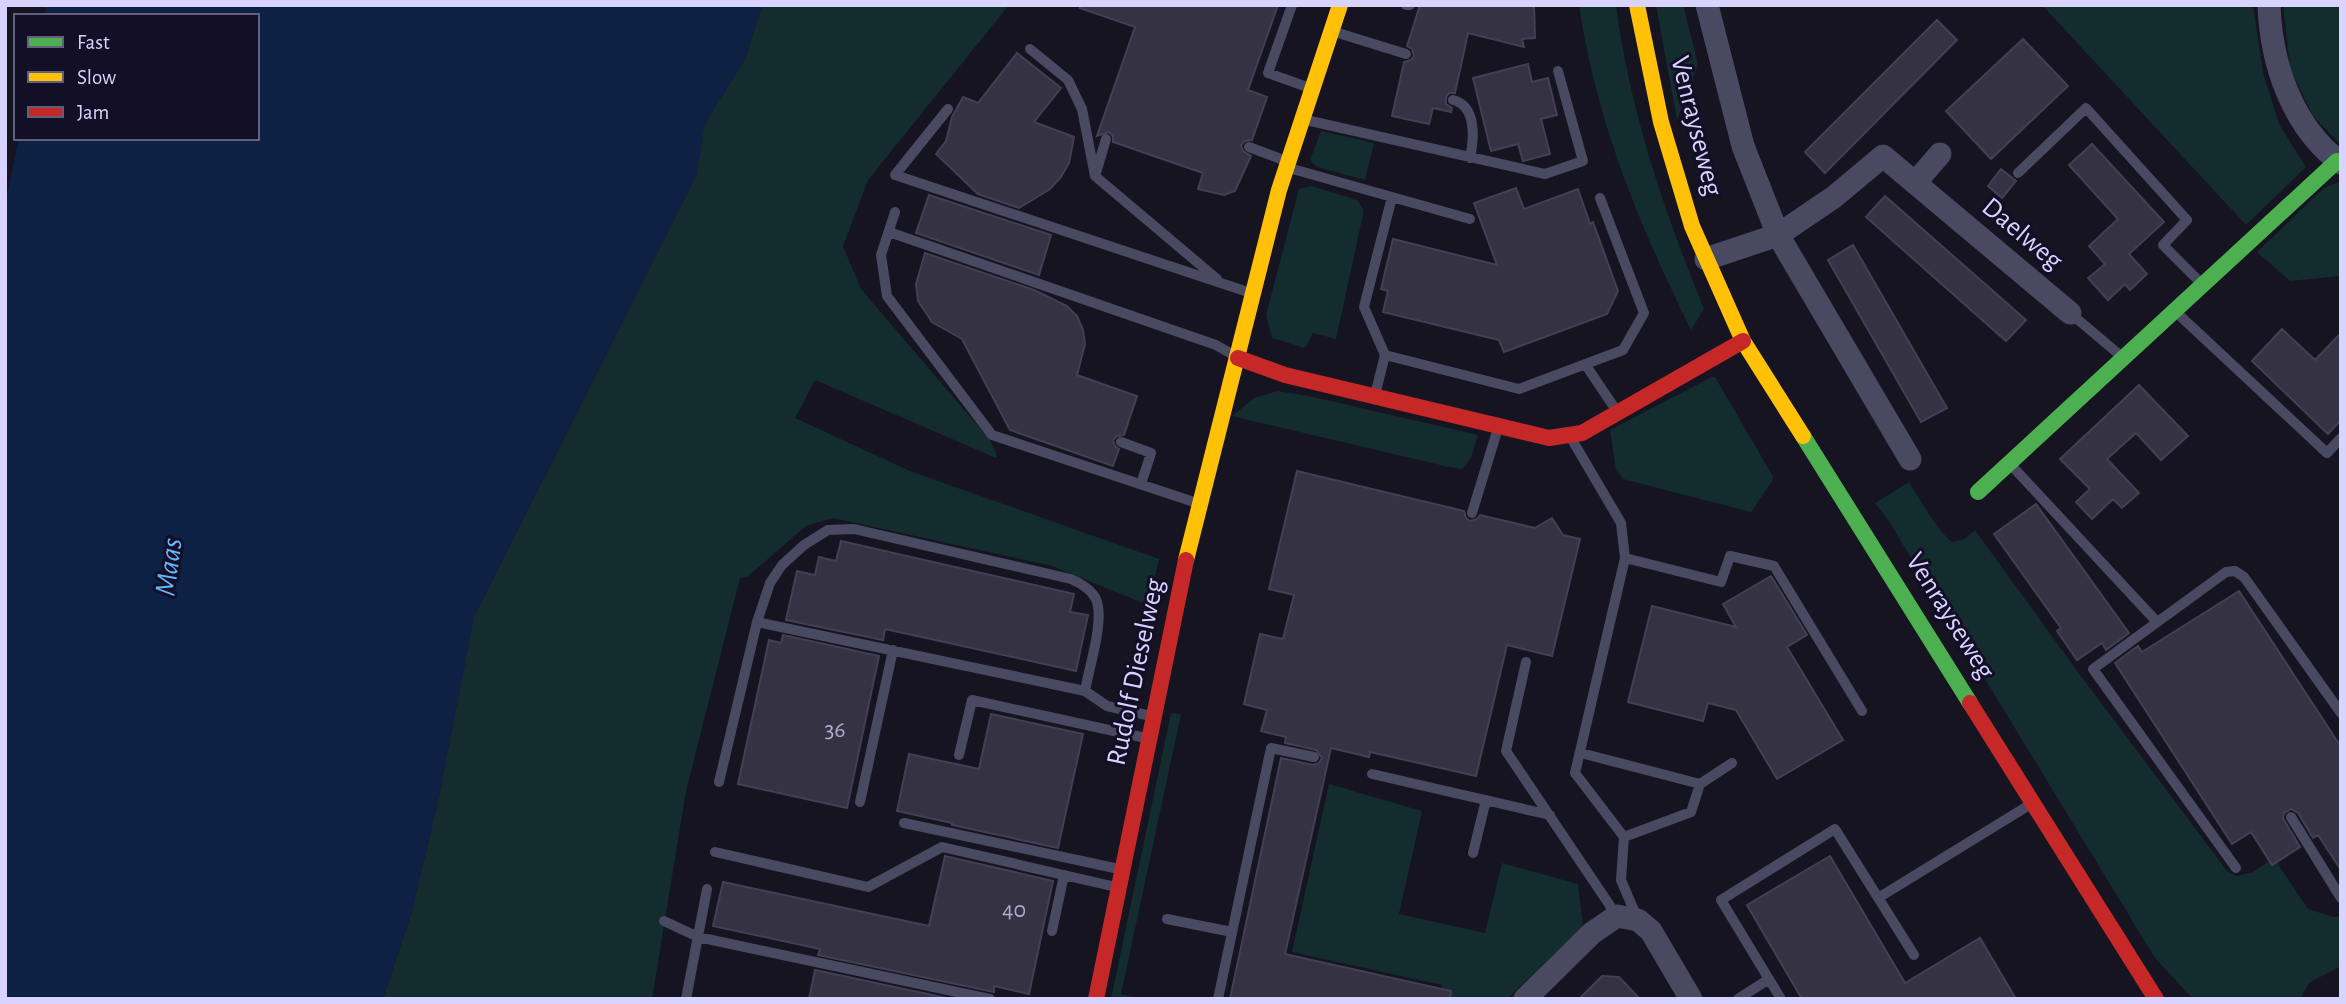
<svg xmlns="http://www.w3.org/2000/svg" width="2346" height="1004" viewBox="0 0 2346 1004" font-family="'Alegreya Sans',sans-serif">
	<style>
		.green { fill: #132c2d }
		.water { fill: #0d2144 }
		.building { fill: #343243; stroke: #433f54; stroke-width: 2 }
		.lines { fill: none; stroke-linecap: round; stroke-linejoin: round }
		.lane { stroke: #4a4962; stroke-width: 10 }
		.street { stroke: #4a4962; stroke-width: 23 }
		.fast { stroke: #4caf50; stroke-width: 16 }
		.slow { stroke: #ffc107; stroke-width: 16 }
		.jam { stroke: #c62828; stroke-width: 16 }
		.labels { text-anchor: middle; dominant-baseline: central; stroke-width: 6; stroke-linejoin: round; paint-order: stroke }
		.number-label { font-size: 24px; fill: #b0acd0 }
		.street-label { font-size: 28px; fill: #d9d4ff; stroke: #130f26 }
		.water-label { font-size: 30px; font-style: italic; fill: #62b6ff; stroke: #130f26 }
	</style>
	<rect width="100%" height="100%" fill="#161421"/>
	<path class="green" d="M 762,5 L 1009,5 L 868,180 L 843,246 L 861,289 L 990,440 L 997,455 L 996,458 L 815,380 L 795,418 L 910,471 L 1159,559 L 1148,605 L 1052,566 L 833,518 L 806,526 L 747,577 L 740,578 L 686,791 L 652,999 L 383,999 L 411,914 L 438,801 L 474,616 L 696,176 L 704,125 L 746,57 Z
		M 1579,5 L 1616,5 C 1630,112 1664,210 1704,309 L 1691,330 C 1639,224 1597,124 1579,5 Z
		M 1656,5 L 1683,5 L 1698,64 L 1677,120 Z
		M 2042,5 L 2253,5 L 2263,72 L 2279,124 L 2306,167 L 2246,225 Z
		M 2283,5 L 2341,5 L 2341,145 L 2313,116 L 2290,68 Z
		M 1321,131 L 1374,143 L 1365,180 L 1317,167 L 1310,160 Z
		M 2341,181 L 2341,276 L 2290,281 L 2257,252 L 2324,188 Z
		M 1311,186 L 1357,200 L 1364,210 L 1336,339 L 1313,333 L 1305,348 L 1272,338 L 1266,315 L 1299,189 Z
		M 1712,377 L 1715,377 L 1774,478 L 1751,512 L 1623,479 L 1616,470 L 1610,430 Z
		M 1277,391 L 1309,396 L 1478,435 L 1471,458 L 1462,469 L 1449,467 L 1232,416 L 1254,398 Z
		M 1909,482 C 1921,501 1936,529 1952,542 L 1964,539 L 1975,530 L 2072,664 L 2227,871 L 2236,876 L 2253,872 L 2274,858 L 2308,909 L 2334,917 L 2341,916 L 2341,966 L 2309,983 L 2300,999 L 2193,999 L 2155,958 L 1888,520 L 1875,503 Z
		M 1171,713 L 1181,714 L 1121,994 L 1141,999 L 1111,999 Z
		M 1329,784 L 1422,811 L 1399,914 L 1485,933 L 1502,863 L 1578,884 L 1583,926 L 1507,999 L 1440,999 L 1442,985 L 1292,952 Z"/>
	<path class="water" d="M 46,5 L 762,5 L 746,57 L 704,125 L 696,176 L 474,616 L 438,801 L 411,914 L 383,999 L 5,999 L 5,204 L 19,138 L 257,138 L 257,16 L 44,16 Z"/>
	<path class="building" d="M 1080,5 L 1278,5 L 1248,90 L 1267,97 L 1252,140 L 1245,141 L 1241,145 L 1243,151 L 1251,156 L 1235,191 L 1224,195 L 1198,189 L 1203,173 L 1113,142 L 1113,136 L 1109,132 L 1097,136 L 1135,27 L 1080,8 Z
		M 1420,5 L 1534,5 L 1535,38 L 1522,39 L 1524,47 L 1468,33 L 1455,93 L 1449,93 L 1446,97 L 1446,104 L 1452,108 L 1451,112 L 1433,108 L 1429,124 L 1392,116 L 1404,62 L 1411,60 L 1414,56 L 1412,49 L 1407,46 Z
		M 1937,20 L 1957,40 L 1825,173 L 1805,152 Z
		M 2023,39 L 2068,86 L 1991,159 L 1946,111 Z
		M 1017,53 L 1061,88 L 1034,122 L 1074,137 L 1069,163 L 1061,177 L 1050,189 L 1019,208 L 978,194 L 936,154 L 946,141 L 952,117 L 963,97 L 978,103 Z
		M 1528,64 L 1532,82 L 1548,78 L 1557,115 L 1541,119 L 1550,154 L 1523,161 L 1518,144 L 1491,151 L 1473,78 Z
		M 2092,144 L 2164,222 L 2129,254 L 2147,274 L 2130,290 L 2125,284 L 2108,300 L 2088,278 L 2105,264 L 2089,246 L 2118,219 L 2069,165 Z
		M 2001,169 L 2016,181 L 2002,198 L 1988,186 Z
		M 1516,188 L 1524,209 L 1578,189 L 1590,224 L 1593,222 L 1618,291 L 1607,314 L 1504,352 L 1499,340 L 1383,312 L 1388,291 L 1381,289 L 1393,239 L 1497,265 L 1474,203 Z
		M 929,195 L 1051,235 L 1039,275 L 916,233 Z
		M 1885,196 L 2026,320 L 2006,341 L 1866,217 Z
		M 1853,245 L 1947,408 L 1921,422 L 1828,260 Z
		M 925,253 L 1034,290 L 1067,306 L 1077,316 L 1083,330 L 1085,344 L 1077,375 L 1137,396 L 1124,435 L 1117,436 L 1113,440 L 1115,446 L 1119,449 L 1113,466 L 1010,430 L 962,339 L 932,322 L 918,301 L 916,284 Z
		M 2282,329 L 2315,360 L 2341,333 L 2341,420 L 2328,434 L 2252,361 Z
		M 2139,385 L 2188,436 L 2161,460 L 2136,433 L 2107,459 L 2139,493 L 2122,508 L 2113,499 L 2092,519 L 2076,502 L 2090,489 L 2060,459 Z
		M 1297,471 L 1464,511 L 1466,518 L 1470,521 L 1477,519 L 1480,515 L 1535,528 L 1552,518 L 1563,535 L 1580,539 L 1552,656 L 1507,645 L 1476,776 L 1370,752 L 1369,757 L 1331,748 L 1285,954 L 1451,991 L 1450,999 L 1230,999 L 1281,758 L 1313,765 L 1319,763 L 1322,758 L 1316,750 L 1285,743 L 1286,737 L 1261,731 L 1267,710 L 1244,704 L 1260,634 L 1283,639 L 1294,595 L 1269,589 Z
		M 2036,504 L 2129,633 L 2106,650 L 2102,643 L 2077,660 L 2057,631 L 2061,628 L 1994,534 Z
		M 841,541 L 1074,594 L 1070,612 L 1088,615 L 1076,671 L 885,629 L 883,640 L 786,620 L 797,571 L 815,575 L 819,557 L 836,561 Z
		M 1771,576 L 1807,635 L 1787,647 L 1843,740 L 1777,779 L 1736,710 L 1708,703 L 1703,721 L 1628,702 L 1652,606 L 1736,627 L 1723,604 Z
		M 2239,591 L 2341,747 L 2341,870 L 2318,835 L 2313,838 L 2298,813 L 2291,809 L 2284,813 L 2283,818 L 2300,847 L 2272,865 L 2251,832 L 2232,844 L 2115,663 L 2138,646 L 2142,652 Z
		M 783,635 L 879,656 L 847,808 L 738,784 L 769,640 L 781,643 Z
		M 991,714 L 1083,734 L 1058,848 L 952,825 L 952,823 L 897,811 L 909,754 L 979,769 Z
		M 945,856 L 1053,881 L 1029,994 L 994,986 L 994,992 L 818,955 L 820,949 L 713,926 L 723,882 L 929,926 Z
		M 1830,856 L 1905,983 L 1980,938 L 2016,999 L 1802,999 L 1747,905 Z
		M 815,970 L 951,999 L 809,999 Z
		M 1602,976 L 1619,977 L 1640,999 L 1579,999 Z"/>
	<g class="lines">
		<path class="lane" d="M 1292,5 L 1268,73 L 1310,88
			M 1406,5 L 1410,5
			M 1335,32 L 1406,54
			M 1030,49 L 1068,80 L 1082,109 L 1095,176 L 1217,279
			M 1453,100 C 1477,106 1474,139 1470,158
			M 948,109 L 895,175 L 1251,293
			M 1306,120 L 1545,174 L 1583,161 L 1558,71
			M 1249,147 L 1286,161
			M 1289,168 L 1470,219
			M 1096,173 L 1106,139
			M 2018,173 L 2086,108 L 2187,220 L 2163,245 L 2201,283
			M 895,212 L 881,255 L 887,296 L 992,435 L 1197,503
			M 889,232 L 1216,345 L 1235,356
			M 2070,313 L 2121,356
			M 2177,313 L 2327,453 L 2341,438
			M 1385,355 L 1519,389 L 1623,350 L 1644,313 L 1600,198
			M 1585,364 L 1616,410
			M 1375,395 L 1385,355 L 1364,307 L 1392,197
			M 1571,438 L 1621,523 L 1625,558
			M 1121,442 L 1151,453 L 1141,484
			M 2011,465 L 2157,622
			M 1472,513 L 1498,428
			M 757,622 L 1085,691 L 1107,706 L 1151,716
			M 1526,662 L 1506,751 L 1617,916
			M 1581,753 L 1700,784
			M 959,755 L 972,700 L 1146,738
			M 1372,774 L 1550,815
			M 719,782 L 757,622 L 770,583 L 782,565 L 804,545 L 828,530 L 854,529 L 1071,579 C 1080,583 1091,589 1096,599 C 1105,620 1089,667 1085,691
			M 860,802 L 893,650
			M 2291,817 L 2341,898
			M 904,823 L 1119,869
			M 1624,837 L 1691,812 L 1700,784 L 1732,763
			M 715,852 L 868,887 L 942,847 L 1116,887
			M 1473,853 L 1486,800
			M 2236,868 L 2093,669 L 2226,572 L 2235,571 L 2244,577 L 2341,713
			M 1878,898 L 2031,804
			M 1167,919 L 1232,932
			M 1638,920 L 1621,880 L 1624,837 L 1575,773 L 1625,558 L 1721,582 L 1730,556 L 1774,566 L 1862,711
			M 664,921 L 698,937 L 990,999
			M 1052,931 L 1064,875
			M 686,999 L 707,889
			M 1218,999 L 1271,748 L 1314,757
			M 1738,999 L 1769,979
			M 1781,999 L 1721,900 L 1835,829 L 1914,955"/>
		<path class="street" d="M 1707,5 L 1743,146 L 1778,235 L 1910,459
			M 2269,5 C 2271,63 2292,127 2341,163
			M 1915,183 L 1940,154
			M 1706,259 L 1778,235 L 1834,197 L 1883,156 L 2070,313
			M 1525,999 L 1592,933 L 1617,916 L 1638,920 L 1651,931 L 1691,999"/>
		<path class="fast" d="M 1803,436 L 1970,703
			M 1978,492 L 2337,161"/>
		<path class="slow" d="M 1637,5 L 1661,122 L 1692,226 L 1743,341 L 1803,436
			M 1186,560 L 1279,190 L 1340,5"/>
		<path class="jam" d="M 1238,358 L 1285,375 L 1549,438 L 1582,433 L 1743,341
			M 1970,703 L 2156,999
			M 1096,999 L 1186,560"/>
	</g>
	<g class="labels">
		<g class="number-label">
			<text x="835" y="730">36</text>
			<text x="1014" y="910">40</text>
		</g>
		<g class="street-label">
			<text transform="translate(1696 126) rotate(76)">Venrayseweg</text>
			<text transform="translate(2022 234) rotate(40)">Daelweg</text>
			<text transform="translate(1950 616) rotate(58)">Venrayseweg</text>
			<text transform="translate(1136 672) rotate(-78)">Rudolf Dieselweg</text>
		</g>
		<g class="water-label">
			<text transform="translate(169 567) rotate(-82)">Maas</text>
		</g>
	</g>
	<rect width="2346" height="1004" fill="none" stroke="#d9d4ff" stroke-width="14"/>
	<rect x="14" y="14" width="245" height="126" fill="#130f26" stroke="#625e7d" stroke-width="2"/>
	<rect x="28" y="37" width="35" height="10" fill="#4caf50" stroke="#625e7d" stroke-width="2"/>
	<text x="77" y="49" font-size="21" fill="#d9d4ff">Fast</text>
	<rect x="28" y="72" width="35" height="10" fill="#ffc107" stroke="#625e7d" stroke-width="2"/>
	<text x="77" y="84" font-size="21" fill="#d9d4ff">Slow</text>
	<rect x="28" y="107" width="35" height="10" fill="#c62828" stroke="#625e7d" stroke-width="2"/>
	<text x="77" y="119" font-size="21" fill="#d9d4ff">Jam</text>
</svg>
